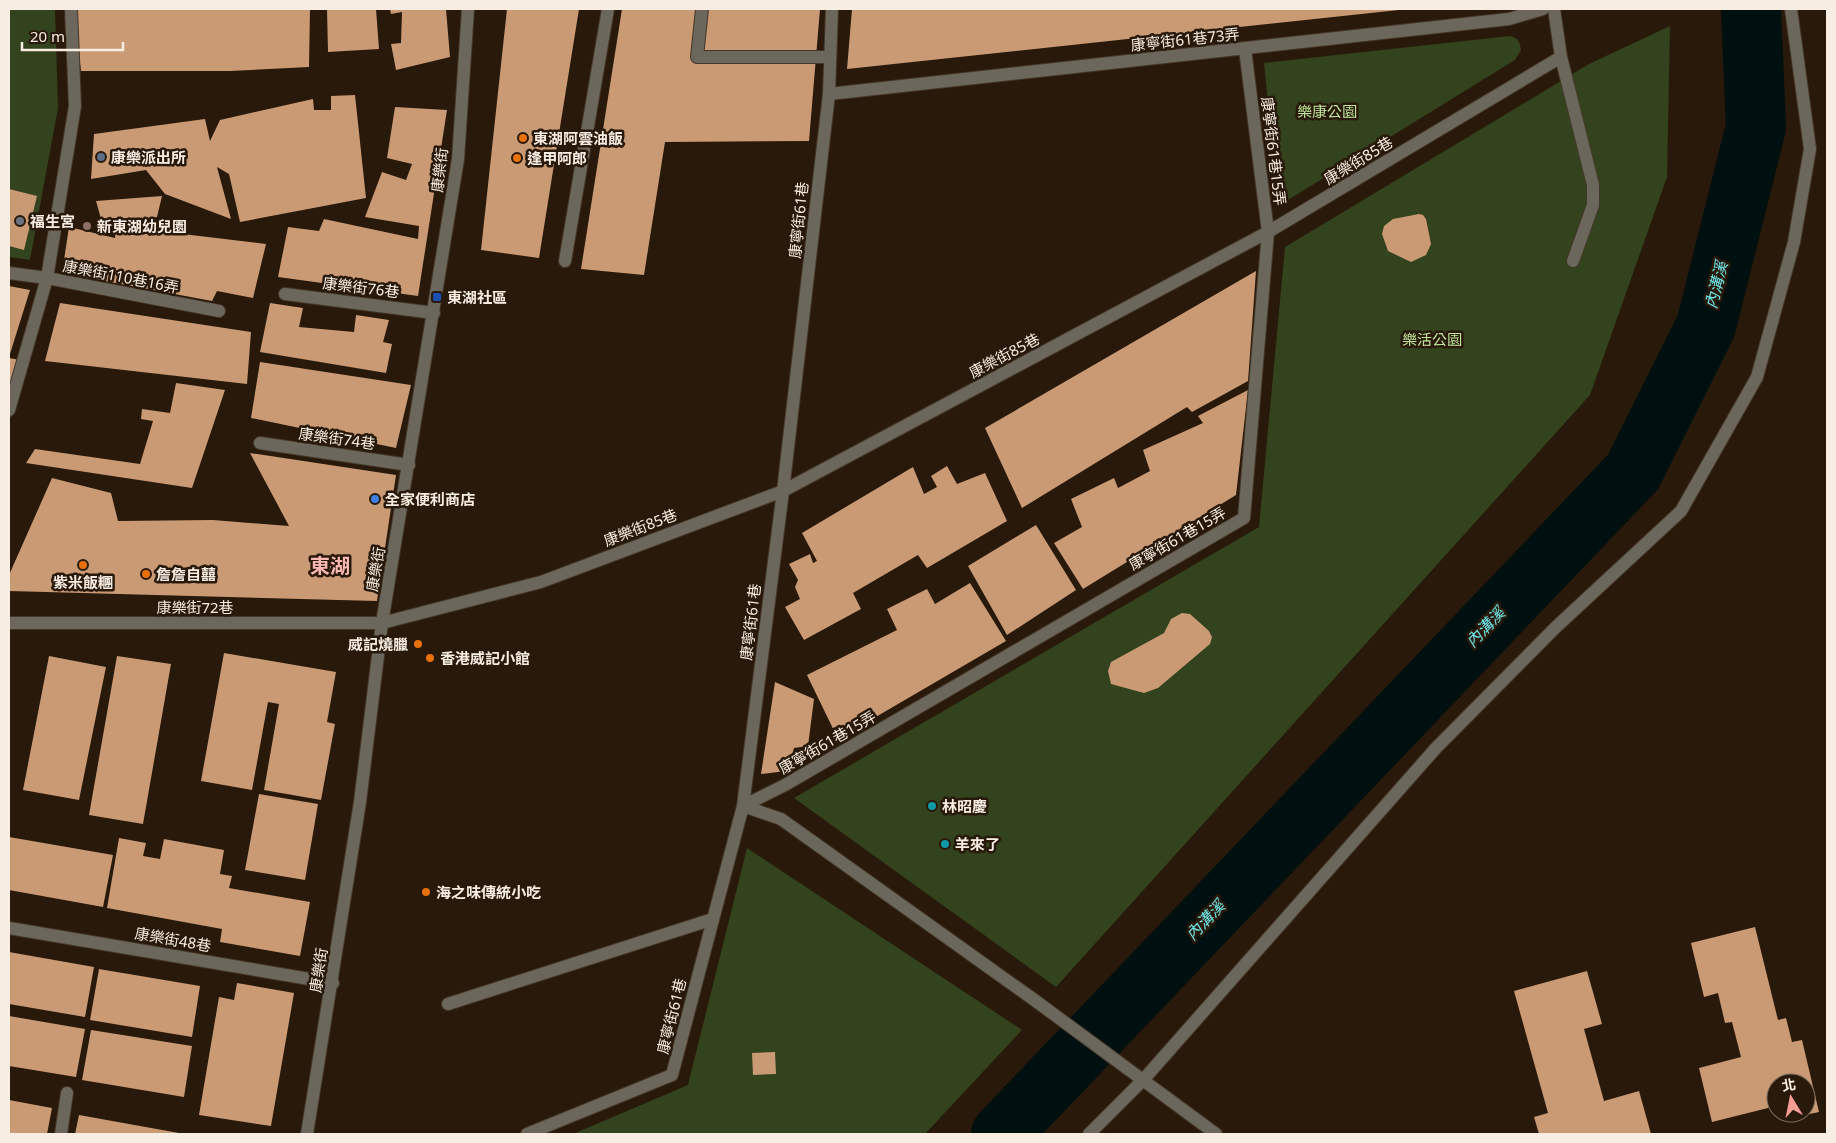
<svg xmlns="http://www.w3.org/2000/svg" width="1836" height="1143" viewBox="0 0 1836 1143" font-family="'Noto Sans','Noto Sans TC',sans-serif">
	<style>
		.green { fill: #32431d }
		.lines { fill: none; stroke-linecap: round; stroke-linejoin: round }
		.river { stroke: #000f10; stroke-width: 60 }
		.building { fill: #ca9a74 }
		.service-casing { stroke: #453728; stroke-width: 14 }
		.minor-casing { stroke: #453728; stroke-width: 14 }
		.tertiary-casing { stroke: #453728; stroke-width: 14 }
		.service { stroke: #6b675d; stroke-width: 12 }
		.minor { stroke: #6b675d; stroke-width: 12 }
		.tertiary { stroke: #6b675d; stroke-width: 12 }
		.food-dot { fill: #e8710a; stroke: #28190a; stroke-width: 2 }
		.service-dot { fill: #5c6f8a; stroke: #28190a; stroke-width: 2 }
		.worship-dot { fill: #6b7280; stroke: #28190a; stroke-width: 2 }
		.education-dot { fill: #8d6e63; stroke: #28190a; stroke-width: 2 }
		.transit-dot { fill: #1a4fb4; stroke: #28190a; stroke-width: 2 }
		.shop-dot { fill: #3f7fe0; stroke: #28190a; stroke-width: 2 }
		.culture-dot { fill: #0f9aa8; stroke: #28190a; stroke-width: 2 }
		.labels { text-anchor: middle; dominant-baseline: central; stroke-width: 5; stroke-linejoin: round; paint-order: stroke }
		.street-label { font-size: 15px; fill: #f8ede3; stroke: #28190a }
		.park-label { font-size: 15px; fill: #c0e599; stroke: #28190a }
		.poi-label { font-size: 15px; font-weight: bold; fill: #f8ede3; stroke: #28190a; text-anchor: start }
		.water-label { font-size: 16px; font-style: italic; fill: #6ee6eb; stroke: #28190a }
		.district-label { font-size: 20px; font-weight: bold; fill: #fbb7b1; stroke: #28190a }
	</style>
	<rect width="100%" height="100%" fill="#28190a"/>
	<path class="green" d="M 9,9 L 55,9 L 58,108 L 30,260 L 9,257 Z
		M 1670,26 L 1667,177 L 1590,395 L 1056,987 L 794,798 L 1259,527 L 1285,247 L 1589,64 Z
		M 1510,36 C 1518,38 1520,42 1521,50 L 1515,60 L 1288,200 L 1281,201 L 1277,196 L 1264,63 Z
		M 747,848 L 1022,1030 L 925,1134 L 573,1134 L 688,1085 Z"/>
	<g class="lines">
		<path class="river" d="M 1001,1134 L 1633,472 L 1706,326 L 1756,127 L 1751,9"/>
	</g>
	<path class="building" d="M 73,9 L 310,9 L 309,67 L 230,71 L 81,71 Z
		M 327,9 L 376,9 L 379,49 L 328,52 Z
		M 390,9 L 446,9 L 450,57 L 396,70 L 391,44 L 401,43 L 402,12 L 391,14 Z
		M 507,9 L 579,9 L 539,258 L 481,250 Z
		M 622,9 L 820,9 L 809,141 L 665,142 L 644,275 L 581,269 Z
		M 852,9 L 1399,9 L 1399,10 L 847,69 Z
		M 355,95 L 366,198 L 240,222 L 229,174 L 217,167 L 231,219 L 165,194 L 146,170 L 91,179 L 94,134 L 205,119 L 210,141 L 220,120 L 313,99 L 314,110 L 331,110 L 331,96 Z
		M 395,107 L 447,110 L 418,296 L 278,277 L 288,227 L 319,231 L 324,219 L 418,239 L 419,226 L 365,217 L 382,172 L 406,180 L 412,164 L 387,158 Z
		M 9,189 L 37,196 L 24,250 L 9,246 Z
		M 162,196 L 157,217 L 103,226 L 96,201 Z
		M 1419,214 L 1423,215 L 1426,219 L 1431,244 L 1426,255 L 1411,262 L 1388,251 L 1382,234 L 1384,226 L 1393,219 Z
		M 116,226 L 266,244 L 253,298 L 217,291 L 212,301 L 62,273 L 69,227 L 115,238 Z
		M 1256,271 L 1248,381 L 1192,412 L 1187,407 L 1022,508 L 985,428 Z
		M 9,286 L 30,290 L 9,357 Z
		M 60,303 L 251,332 L 247,384 L 45,361 Z
		M 270,303 L 303,308 L 299,327 L 354,332 L 356,315 L 389,320 L 383,342 L 392,344 L 386,373 L 260,352 Z
		M 9,358 L 20,360 L 9,391 Z
		M 260,362 L 411,385 L 396,448 L 251,418 Z
		M 176,383 L 225,390 L 192,488 L 26,463 L 35,449 L 140,464 L 153,421 L 141,419 L 142,409 L 170,413 Z
		M 1248,390 L 1236,495 L 1083,589 L 1054,543 L 1082,527 L 1071,499 L 1114,478 L 1118,488 L 1150,471 L 1143,450 L 1203,423 L 1198,416 Z
		M 250,453 L 396,475 L 377,601 L 9,591 L 9,575 L 52,478 L 111,493 L 118,521 L 213,520 L 289,526 Z
		M 947,466 L 957,484 L 985,473 L 1007,521 L 927,568 L 918,555 L 853,593 L 861,609 L 804,640 L 785,607 L 800,599 L 795,587 L 798,580 L 789,564 L 810,554 L 813,563 L 817,561 L 802,533 L 913,467 L 924,494 L 937,487 L 931,476 Z
		M 1036,525 L 1076,590 L 1007,635 L 968,566 Z
		M 970,583 L 1006,641 L 838,739 L 807,675 L 897,630 L 887,609 L 927,589 L 935,604 Z
		M 1182,613 L 1190,614 L 1209,631 L 1212,637 L 1210,644 L 1158,688 L 1144,693 L 1111,684 L 1108,671 L 1111,662 L 1164,633 L 1171,619 Z
		M 224,653 L 336,672 L 327,722 L 335,724 L 321,800 L 264,790 L 279,704 L 268,702 L 252,790 L 201,781 Z
		M 49,656 L 106,667 L 79,800 L 23,790 Z
		M 117,656 L 171,664 L 143,824 L 89,815 Z
		M 775,682 L 814,699 L 808,746 L 794,748 L 791,759 L 794,770 L 761,774 Z
		M 259,794 L 318,804 L 305,880 L 245,870 Z
		M 9,837 L 113,855 L 103,907 L 9,890 Z
		M 119,838 L 146,843 L 143,856 L 160,859 L 164,839 L 224,850 L 220,874 L 232,876 L 229,888 L 310,902 L 300,956 L 220,942 L 222,929 L 107,908 Z
		M 1755,927 L 1778,1020 L 1786,1018 L 1792,1042 L 1802,1040 L 1819,1112 L 1782,1120 L 1780,1113 L 1806,1113 L 1806,1083 L 1776,1083 L 1776,1106 L 1712,1122 L 1699,1068 L 1741,1057 L 1732,1022 L 1725,1023 L 1718,993 L 1704,997 L 1691,943 Z
		M 9,952 L 94,967 L 85,1017 L 9,1004 Z
		M 99,969 L 200,986 L 192,1037 L 90,1020 Z
		M 1587,971 L 1602,1024 L 1584,1029 L 1604,1101 L 1639,1091 L 1651,1134 L 1539,1134 L 1534,1117 L 1548,1113 L 1514,991 Z
		M 237,983 L 294,993 L 271,1126 L 199,1115 L 219,997 L 234,1000 Z
		M 9,1016 L 85,1029 L 76,1077 L 9,1066 Z
		M 91,1030 L 192,1046 L 184,1097 L 82,1080 Z
		M 775,1052 L 776,1074 L 753,1075 L 752,1053 Z
		M 9,1100 L 52,1108 L 47,1134 L 9,1134 Z
		M 79,1115 L 179,1133 L 179,1134 L 75,1134 Z"/>
	<g class="lines">
		<defs>
			<path id="service" d="M 71,9 L 75,106 L 47,278 L 219,311
				M 702,9 L 697,57 L 830,57
				M 1561,57 L 1593,185 L 1593,205 L 1573,261
				M 565,261 L 608,9
				M 285,294 L 434,313
				M 260,443 L 409,465
				M 9,928 L 333,983
				M 448,1004 L 713,919
				M 61,1134 L 67,1093
				M 1089,1134 L 1144,1079 L 1436,748 L 1556,627 L 1681,511 L 1757,377 L 1794,242 L 1810,149 L 1791,9"/>
			<path id="minor" d="M 829,94 L 1509,19 L 1543,9
				M 9,273 L 47,278 L 9,410
				M 9,623 L 382,623 L 541,582 L 783,491 L 1268,232 L 1561,57 L 1554,9
				M 743,806 L 785,785 L 1244,518 L 1268,232 L 1245,49
				M 743,806 L 781,819 L 1033,999 L 1216,1134
				M 527,1134 L 672,1075 L 743,806 L 783,491 L 829,94 L 832,9"/>
			<path id="tertiary" d="M 307,1134 L 360,802 L 382,623 L 458,159 L 468,9"/>
		</defs>
		<use href="#service" class="service-casing"/>
		<use href="#minor" class="minor-casing"/>
		<use href="#tertiary" class="tertiary-casing"/>
		<use href="#service" class="service"/>
		<use href="#minor" class="minor"/>
		<use href="#tertiary" class="tertiary"/>
	</g>
	<g class="food-dot">
		<circle cx="523" cy="138" r="5"/>
		<circle cx="517" cy="158" r="5"/>
		<circle cx="83" cy="565" r="5"/>
		<circle cx="146" cy="574" r="5"/>
		<circle cx="418" cy="644" r="5"/>
		<circle cx="430" cy="658" r="5"/>
		<circle cx="426" cy="892" r="5"/>
	</g>
	<circle class="service-dot" cx="101" cy="157" r="5"/>
	<circle class="worship-dot" cx="20" cy="221" r="5"/>
	<circle class="education-dot" cx="87" cy="226" r="5"/>
	<rect class="transit-dot" x="432" y="292" width="10" height="10" rx="2.5"/>
	<circle class="shop-dot" cx="375" cy="499" r="5"/>
	<g class="culture-dot">
		<circle cx="932" cy="806" r="5"/>
		<circle cx="945" cy="844" r="5"/>
	</g>
	<g class="labels">
		<g class="street-label">
			<text transform="translate(1185 39) rotate(-6)">康寧街61巷73弄</text>
			<text transform="translate(1274 151) rotate(83)">康寧街61巷15弄</text>
			<text transform="translate(1358 160) rotate(-31)">康樂街85巷</text>
			<text transform="translate(439 170) rotate(-83)">康樂街</text>
			<text transform="translate(798 220) rotate(-84)">康寧街61巷</text>
			<text transform="translate(121 276) rotate(11)">康樂街110巷16弄</text>
			<text transform="translate(361 287) rotate(7)">康樂街76巷</text>
			<text transform="translate(1004 355) rotate(-28)">康樂街85巷</text>
			<text transform="translate(337 438) rotate(8)">康樂街74巷</text>
			<text transform="translate(640 527) rotate(-21)">康樂街85巷</text>
			<text transform="translate(1177 538) rotate(-30)">康寧街61巷15弄</text>
			<text transform="translate(375 569) rotate(-80)">康樂街</text>
			<text x="195" y="607">康樂街72巷</text>
			<text transform="translate(750 622) rotate(-83)">康寧街61巷</text>
			<text transform="translate(827 742) rotate(-30)">康寧街61巷15弄</text>
			<text transform="translate(173 939) rotate(10)">康樂街48巷</text>
			<text transform="translate(318 970) rotate(-81)">康樂街</text>
			<text transform="translate(671 1016) rotate(-76)">康寧街61巷</text>
		</g>
		<g class="park-label">
			<text x="1327" y="111">樂康公園</text>
			<text x="1432" y="339">樂活公園</text>
		</g>
		<g class="poi-label">
			<text x="533" y="138">東湖阿雲油飯</text>
			<text x="111" y="157">康樂派出所</text>
			<text x="527" y="158">逢甲阿郎</text>
			<text x="30" y="221">福生宮</text>
			<text x="97" y="226">新東湖幼兒園</text>
			<text x="447" y="297">東湖社區</text>
			<text x="385" y="499">全家便利商店</text>
			<text x="156" y="574">詹詹自囍</text>
			<text x="83" y="582" text-anchor="middle">紫米飯糰</text>
			<text x="408" y="644" text-anchor="end">威記燒臘</text>
			<text x="440" y="658">香港威記小館</text>
			<text x="942" y="806">林昭慶</text>
			<text x="955" y="844">羊來了</text>
			<text x="436" y="892">海之味傳統小吃</text>
		</g>
		<g class="water-label">
			<text transform="translate(1716 285) rotate(-76)">內溝溪</text>
			<text transform="translate(1485 627) rotate(-46)">內溝溪</text>
			<text transform="translate(1205 920) rotate(-46)">內溝溪</text>
		</g>
		<g class="district-label">
			<text x="330" y="565">東湖</text>
		</g>
	</g>
	<rect width="1836" height="1143" fill="none" stroke="#f8ede3" stroke-width="20"/>
	<g transform="translate(1791 1098) rotate(350)"><circle r="24" fill="#28190a" stroke="#7b6e61"/>
	<path d="M0-4L9 19L0 12L-9 19Z" fill="#f59c95"/>
	<text y="-8" font-size="14" font-weight="bold" text-anchor="middle" fill="#f8ede3">北</text>
	</g>
	<path d="M22 42v8h101v-8" fill="none" stroke="#f8ede3" stroke-width="2.5"/>
	<text x="30" y="42" font-size="15" fill="#f8ede3" stroke="#28190a" stroke-width="4" paint-order="stroke">20 m</text>
</svg>
